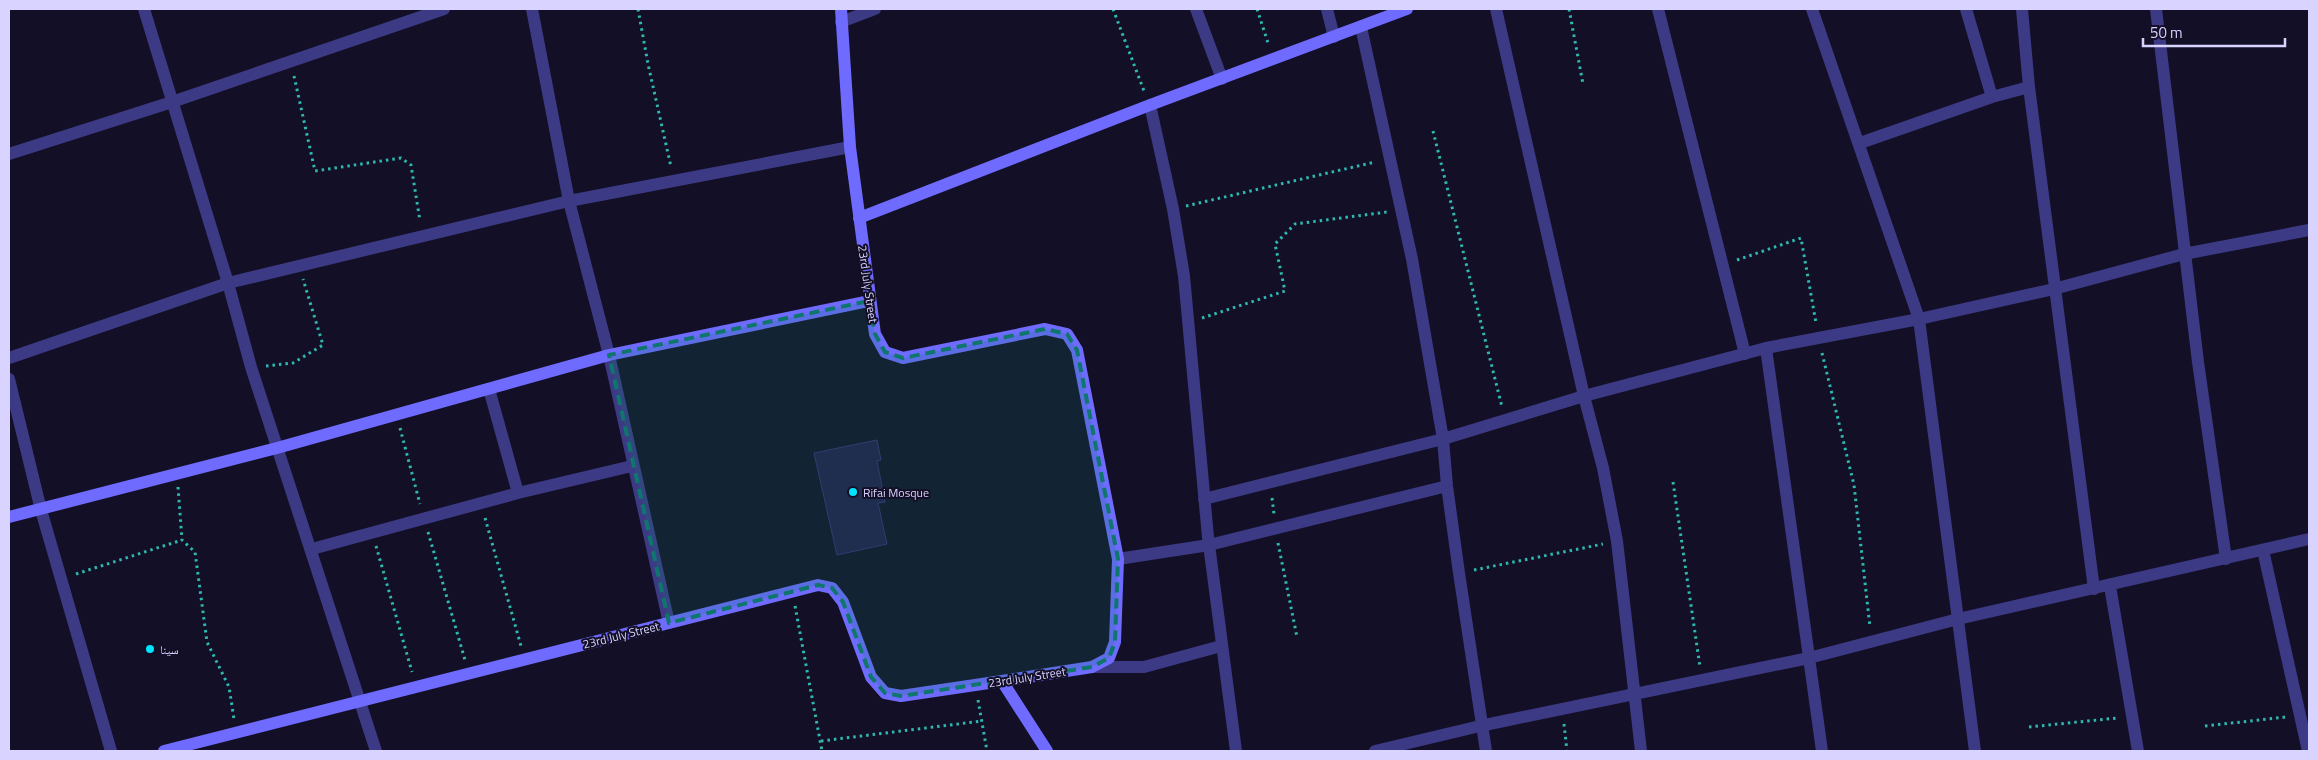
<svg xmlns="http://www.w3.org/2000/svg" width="2318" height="760" viewBox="0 0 2318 760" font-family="'Titillium Web','Noto Naskh Arabic',sans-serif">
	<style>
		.building { fill: #241b47; stroke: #3b2d73 }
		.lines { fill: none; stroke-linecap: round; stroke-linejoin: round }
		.path { stroke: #2fb8b0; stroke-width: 3; stroke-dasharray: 2.5 4; stroke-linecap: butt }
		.street { stroke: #3d3a85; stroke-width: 12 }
		.secondary { stroke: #6f6bff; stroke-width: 12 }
		.marked { fill: #0f766e; fill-opacity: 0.2; stroke: #0f766e; stroke-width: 4; stroke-dasharray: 10 6; stroke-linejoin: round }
		.poi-dot { fill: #00e5ff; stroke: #130f26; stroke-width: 2 }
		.labels { text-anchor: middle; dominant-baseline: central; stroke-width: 4; stroke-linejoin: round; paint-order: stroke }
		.street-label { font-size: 12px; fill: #d9d4ff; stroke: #130f26 }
		.poi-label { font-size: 12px; fill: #d9d4ff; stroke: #130f26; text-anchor: start }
	</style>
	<rect width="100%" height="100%" fill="#130f26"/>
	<path class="building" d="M 877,440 L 881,460 L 877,461 L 885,502 L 878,503 L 887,544 L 837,555 L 814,453 Z"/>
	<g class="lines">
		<path class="path" d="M 638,9 L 648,64 L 671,167
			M 1113,9 L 1144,91
			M 1257,9 L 1269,46
			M 1569,9 L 1583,84
			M 294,76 L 315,171 L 401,158 L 411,165 L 420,221
			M 1433,131 L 1502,407
			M 1186,206 L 1375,162
			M 1737,260 L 1801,238 L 1816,323
			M 1202,318 L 1285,291 L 1275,244 L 1295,224 L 1387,212
			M 1822,353 L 1854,485 L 1870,627
			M 266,366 L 293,363 L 323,345 L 303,279
			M 400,428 L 420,504
			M 1673,482 L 1700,667
			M 178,487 L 182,540 L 195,552 L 207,642 L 229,687 L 234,719
			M 1272,498 L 1274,514
			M 485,518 L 521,646
			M 428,532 L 465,660
			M 1278,543 L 1297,637
			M 376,546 L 412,672
			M 1474,570 L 1603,544
			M 76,574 L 182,540
			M 795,606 L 822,751
			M 978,700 L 987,751
			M 1564,724 L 1567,751
			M 2205,726 L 2286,717
			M 2029,727 L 2117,718
			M 821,741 L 982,721"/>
		<path class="street" d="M 144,9 L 228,283 L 251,367 L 376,751
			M 532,9 L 569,201 L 609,355 L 669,623
			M 1196,9 L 1222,79
			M 1327,9 L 1334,37
			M 1496,9 L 1584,396 L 1603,468 L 1617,541 L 1641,751
			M 1658,9 L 1745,354
			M 1812,9 L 1919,319 L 1975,751
			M 1966,9 L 1992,97
			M 2022,9 L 2029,87 L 2094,589
			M 2156,9 L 2198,362 L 2226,559
			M 841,22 L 875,9
			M 1361,27 L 1412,259 L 1443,439 L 1447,486 L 1459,573 L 1486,751
			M 1150,105 L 1173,209 L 1184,276 L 1208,537 L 1236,751
			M 1860,143 L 1992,97 L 2029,87
			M 9,154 L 172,102 L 444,9
			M 1766,348 L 1822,751
			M 9,358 L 228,283 L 569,201 L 850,147
			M 9,379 L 41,510 L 111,751
			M 489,389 L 518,493
			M 1204,499 L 1443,439 L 1584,396 L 1766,348 L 1919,319 L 2054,289 L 2184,254 L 2309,230
			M 312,549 L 518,493 L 632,466
			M 2263,550 L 2308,751
			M 1118,559 L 1209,545 L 1447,486
			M 2110,586 L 2138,751
			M 1092,667 L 1144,667 L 1221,646
			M 1375,751 L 1480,726 L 1809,658 L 1958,619 L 2309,539"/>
		<path class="secondary" d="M 859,218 L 1150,105 L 1407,9
			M 9,517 L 277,448 L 609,355 L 869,301
			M 1002,681 L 1047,751
			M 164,751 L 818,585 L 832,588 L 843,602 L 871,677 L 885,693 L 901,696 L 1002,681 L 1092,667 L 1109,658 L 1115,642 L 1118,559 L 1077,350 L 1067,334 L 1045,329 L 903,358 L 885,352 L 875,334 L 850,147 L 841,9"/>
	</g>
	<path class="marked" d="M 869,301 L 875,334 L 885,352 L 903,358 L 1045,329 L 1067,334 L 1077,350 L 1118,559 L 1115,642 L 1109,658 L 1092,667 L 901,696 L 885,693 L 871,677 L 843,602 L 832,588 L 818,585 L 669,623 L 609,355 Z"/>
	<g class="poi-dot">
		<circle cx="853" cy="492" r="5"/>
		<circle cx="150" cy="649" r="5"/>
	</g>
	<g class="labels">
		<g class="street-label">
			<text transform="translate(868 284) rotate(82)">23rd July Street</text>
			<text transform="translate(621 635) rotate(-14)">23rd July Street</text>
			<text transform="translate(1027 677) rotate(-9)">23rd July Street</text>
		</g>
		<g class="poi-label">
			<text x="863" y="492">Rifai Mosque</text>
			<text x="160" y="649">سينا</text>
		</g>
	</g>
	<rect width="2318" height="760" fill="none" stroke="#d9d4ff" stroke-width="20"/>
	<path d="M2143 38v8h142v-8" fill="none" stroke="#d9d4ff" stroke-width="2.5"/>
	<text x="2150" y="38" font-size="15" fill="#d9d4ff" stroke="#130f26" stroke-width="4" paint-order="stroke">50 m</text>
</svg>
